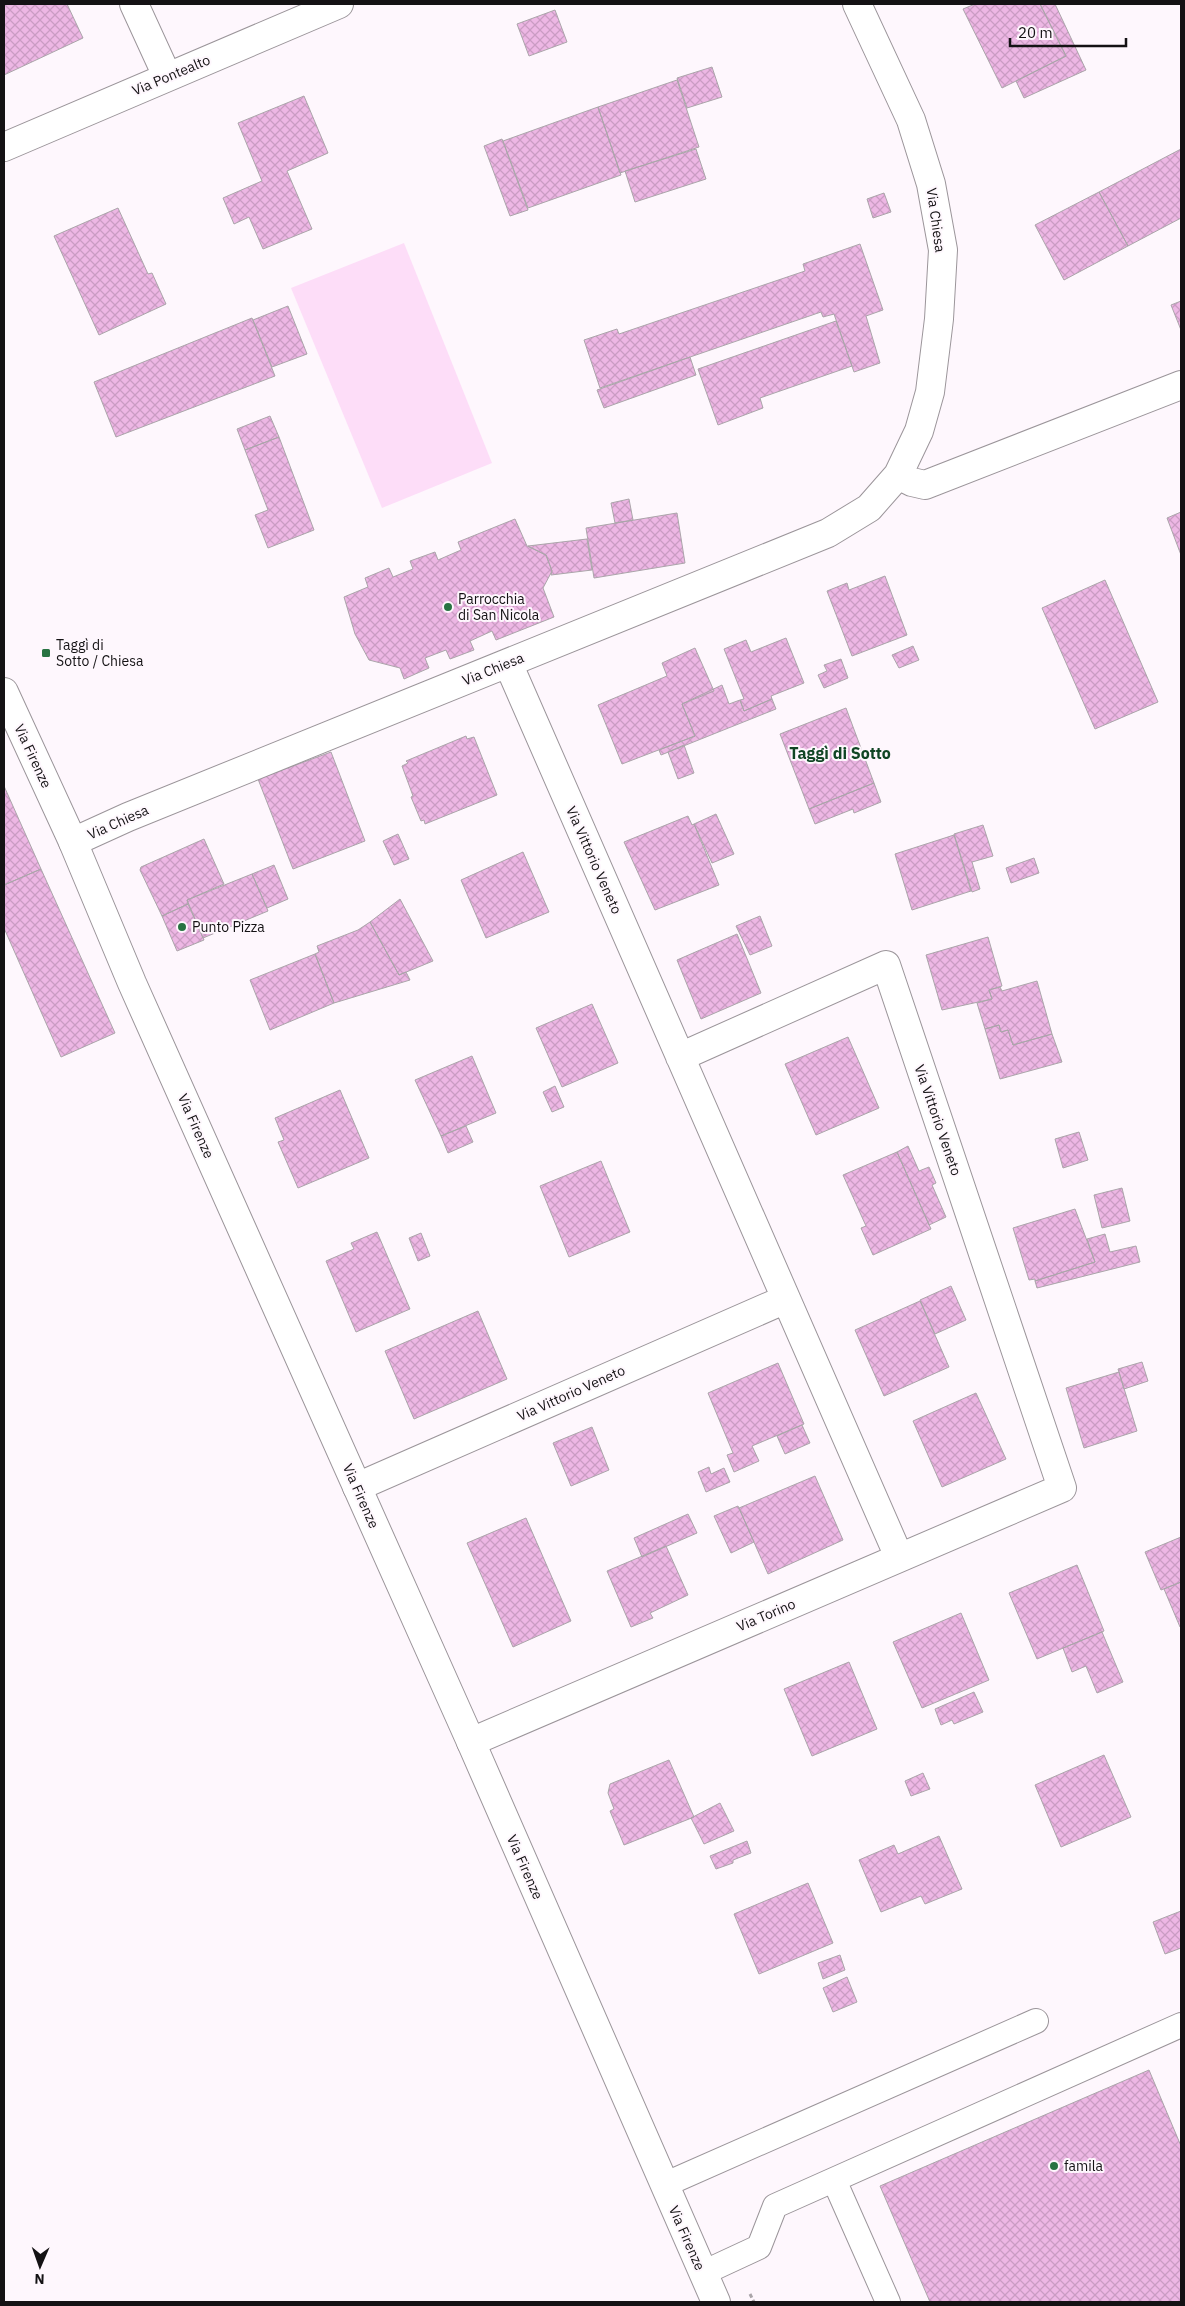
<svg xmlns="http://www.w3.org/2000/svg" width="1185" height="2306" viewBox="0 0 1185 2306" font-family="'IBM Plex Sans',sans-serif">
	<style>
		.pitch { fill: #fdddf8 }
		.building { fill: url(#building-cross-hatch); stroke: #aba5aa }
		.lines { fill: none; stroke-linecap: round; stroke-linejoin: round }
		.service-casing { stroke: #9b959a; stroke-width: 26 }
		.minor-casing { stroke: #9b959a; stroke-width: 30 }
		.tertiary-casing { stroke: #9b959a; stroke-width: 30 }
		.secondary-casing { stroke: #9b959a; stroke-width: 30 }
		.path { stroke: #aaa5a9; stroke-width: 3; stroke-dasharray: 4 2.5; stroke-linecap: butt }
		.service { stroke: #fff; stroke-width: 24 }
		.minor { stroke: #fff; stroke-width: 28 }
		.tertiary { stroke: #fff; stroke-width: 28 }
		.secondary { stroke: #fff; stroke-width: 28 }
		.poi-dot { fill: #287342; stroke: #fef7fd; stroke-width: 2 }
		.labels { text-anchor: middle; dominant-baseline: central; stroke-width: 4; stroke-linejoin: round; paint-order: stroke }
		.street-label { font-size: 14px; fill: #141214; stroke: #fef7fd }
		.poi-label { font-size: 14px; fill: #141214; stroke: #fef7fd; text-anchor: start }
		.quarter-label { font-size: 16px; font-weight: bold; fill: #104524; stroke: #fef7fd }
	</style>
	<defs>
		<pattern id="building-cross-hatch" width="8" height="8" patternUnits="userSpaceOnUse" patternTransform="scale(1.25)"><rect width="8" height="8" fill="#edb7e4"/><path d="M0 0l8 8M0 8l8-8" fill="none" stroke="#ca9cc3"/></pattern>
	</defs>
	<rect width="100%" height="100%" fill="#fef7fd"/>
	<path class="pitch" d="M 404,243 L 492,463 L 382,508 L 291,288 Z"/>
	<path class="building" d="M 4,4 L 67,4 L 83,38 L 4,75 Z
		M 975,4 L 1040,4 L 1066,56 L 1002,88 L 963,9 Z
		M 1040,4 L 1055,4 L 1086,70 L 1024,98 L 1016,81 L 1066,56 Z
		M 555,10 L 567,42 L 529,56 L 517,24 Z
		M 712,67 L 722,97 L 687,108 L 677,78 Z
		M 677,80 L 699,147 L 620,173 L 598,107 Z
		M 304,96 L 328,153 L 287,171 L 312,229 L 263,249 L 249,217 L 234,224 L 223,198 L 262,181 L 238,123 Z
		M 598,107 L 621,175 L 528,208 L 503,141 Z
		M 502,139 L 528,210 L 510,216 L 484,146 Z
		M 696,149 L 706,179 L 635,202 L 625,171 Z
		M 1181,149 L 1181,218 L 1128,246 L 1099,192 Z
		M 1099,192 L 1128,246 L 1064,280 L 1035,225 Z
		M 884,193 L 891,212 L 873,218 L 867,199 Z
		M 118,208 L 148,274 L 152,273 L 166,304 L 99,335 L 54,236 Z
		M 860,244 L 883,310 L 866,316 L 880,363 L 854,372 L 834,314 L 823,317 L 821,312 L 600,388 L 584,340 L 617,329 L 619,334 L 805,271 L 803,264 Z
		M 1181,301 L 1181,330 L 1171,305 Z
		M 288,306 L 307,354 L 272,367 L 253,320 Z
		M 252,318 L 275,376 L 116,437 L 94,382 Z
		M 836,321 L 852,366 L 760,398 L 763,408 L 718,425 L 698,369 Z
		M 690,357 L 696,375 L 604,408 L 597,390 Z
		M 270,416 L 279,437 L 245,450 L 237,429 Z
		M 279,437 L 314,530 L 268,548 L 255,515 L 268,510 L 245,450 Z
		M 629,499 L 633,520 L 615,523 L 611,503 Z
		M 1181,512 L 1181,555 L 1167,518 Z
		M 677,513 L 685,563 L 594,578 L 586,528 Z
		M 515,519 L 527,546 L 546,555 L 552,571 L 543,588 L 554,617 L 496,640 L 492,631 L 470,641 L 474,650 L 450,659 L 446,650 L 425,658 L 429,668 L 404,679 L 400,668 L 369,660 L 355,634 L 344,597 L 368,587 L 365,578 L 389,568 L 393,577 L 413,569 L 410,561 L 435,552 L 438,560 L 461,550 L 458,542 Z
		M 587,539 L 592,570 L 551,575 L 552,571 L 546,555 L 528,546 Z
		M 885,576 L 907,635 L 852,656 L 827,591 L 847,583 L 849,590 Z
		M 1105,580 L 1158,702 L 1095,729 L 1042,608 Z
		M 786,638 L 804,683 L 771,696 L 772,699 L 744,711 L 740,700 L 744,699 L 724,649 L 746,640 L 751,652 Z
		M 913,646 L 919,660 L 899,668 L 892,655 Z
		M 695,648 L 714,691 L 682,704 L 695,736 L 622,764 L 598,705 L 667,676 L 662,663 Z
		M 841,659 L 848,678 L 824,688 L 818,675 L 827,671 L 824,665 Z
		M 722,685 L 729,704 L 740,700 L 744,711 L 772,699 L 776,709 L 661,755 L 659,750 L 695,736 L 682,704 Z
		M 846,708 L 874,783 L 809,809 L 780,734 Z
		M 466,736 L 467,739 L 474,737 L 497,795 L 425,824 L 424,820 L 421,821 L 411,797 L 413,796 L 402,766 L 408,763 L 406,761 Z
		M 684,745 L 694,773 L 678,779 L 668,752 Z
		M 331,752 L 365,841 L 293,869 L 258,779 Z
		M 874,783 L 881,802 L 854,813 L 853,809 L 815,824 L 809,809 Z
		M 4,786 L 41,869 L 4,885 Z
		M 716,814 L 734,854 L 712,863 L 694,824 Z
		M 688,816 L 692,825 L 694,824 L 719,885 L 655,910 L 624,842 Z
		M 983,825 L 993,856 L 972,862 L 980,889 L 972,892 L 954,834 Z
		M 398,834 L 409,859 L 394,865 L 383,841 Z
		M 954,835 L 971,891 L 912,910 L 895,854 Z
		M 204,839 L 224,884 L 187,900 L 188,904 L 162,916 L 140,870 L 141,867 Z
		M 523,852 L 549,912 L 486,938 L 461,880 Z
		M 1034,858 L 1039,873 L 1011,883 L 1006,868 Z
		M 274,865 L 288,899 L 267,908 L 252,874 Z
		M 41,869 L 115,1033 L 61,1057 L 4,928 L 4,885 Z
		M 252,874 L 268,911 L 203,938 L 187,900 Z
		M 400,899 L 433,961 L 399,975 L 370,922 Z
		M 188,904 L 204,940 L 177,951 L 162,916 Z
		M 760,916 L 772,946 L 750,955 L 736,926 Z
		M 370,922 L 399,975 L 406,972 L 410,980 L 334,1003 L 315,954 L 319,952 L 317,946 L 358,930 Z
		M 737,934 L 761,993 L 701,1019 L 677,960 Z
		M 988,937 L 1002,986 L 989,990 L 992,999 L 942,1010 L 926,955 Z
		M 315,954 L 334,1003 L 270,1030 L 250,980 Z
		M 1037,981 L 1052,1034 L 1013,1045 L 1008,1030 L 1001,1032 L 999,1025 L 985,1029 L 977,1003 L 992,999 L 989,990 L 1000,987 L 1002,991 Z
		M 592,1004 L 618,1063 L 562,1087 L 536,1028 Z
		M 999,1025 L 1001,1032 L 1008,1030 L 1013,1045 L 1052,1034 L 1062,1062 L 1000,1079 L 985,1029 Z
		M 848,1037 L 879,1108 L 816,1135 L 785,1064 Z
		M 472,1056 L 496,1113 L 441,1136 L 415,1080 Z
		M 555,1086 L 564,1107 L 552,1112 L 543,1092 Z
		M 340,1090 L 369,1158 L 298,1188 L 278,1142 L 284,1140 L 275,1118 Z
		M 466,1126 L 473,1142 L 448,1153 L 441,1136 Z
		M 1079,1132 L 1088,1160 L 1063,1168 L 1055,1139 Z
		M 908,1146 L 919,1171 L 929,1167 L 936,1183 L 932,1185 L 946,1217 L 929,1225 L 897,1152 Z
		M 897,1152 L 931,1229 L 873,1255 L 861,1228 L 866,1226 L 843,1175 Z
		M 601,1161 L 630,1232 L 569,1257 L 540,1186 Z
		M 1122,1188 L 1130,1221 L 1102,1228 L 1094,1195 Z
		M 1075,1209 L 1095,1262 L 1035,1281 L 1035,1279 L 1029,1280 L 1013,1228 Z
		M 377,1232 L 410,1309 L 356,1332 L 326,1261 L 354,1249 L 351,1243 Z
		M 421,1233 L 430,1256 L 418,1261 L 409,1238 Z
		M 1105,1234 L 1110,1252 L 1136,1246 L 1140,1262 L 1037,1288 L 1035,1281 L 1095,1262 L 1087,1239 Z
		M 951,1286 L 966,1320 L 935,1334 L 920,1300 Z
		M 920,1301 L 949,1367 L 884,1396 L 855,1330 Z
		M 478,1311 L 507,1379 L 414,1419 L 385,1351 Z
		M 1142,1362 L 1148,1381 L 1124,1389 L 1118,1369 Z
		M 778,1363 L 804,1424 L 752,1446 L 759,1461 L 734,1472 L 727,1455 L 733,1453 L 708,1393 Z
		M 1119,1372 L 1137,1431 L 1084,1448 L 1066,1388 Z
		M 976,1393 L 1006,1459 L 942,1487 L 913,1421 Z
		M 802,1425 L 810,1443 L 785,1454 L 777,1436 Z
		M 592,1427 L 609,1470 L 571,1486 L 553,1443 Z
		M 709,1467 L 711,1474 L 724,1468 L 730,1482 L 706,1492 L 698,1472 Z
		M 815,1476 L 843,1540 L 768,1574 L 739,1508 Z
		M 738,1506 L 754,1542 L 731,1553 L 714,1516 Z
		M 688,1514 L 697,1533 L 642,1557 L 634,1538 Z
		M 526,1518 L 571,1621 L 513,1647 L 467,1543 Z
		M 1181,1537 L 1181,1582 L 1161,1590 L 1145,1552 Z
		M 666,1546 L 688,1595 L 650,1613 L 653,1618 L 631,1627 L 607,1571 Z
		M 1077,1565 L 1104,1631 L 1037,1659 L 1009,1593 Z
		M 1181,1582 L 1181,1626 L 1180,1627 L 1164,1589 Z
		M 961,1613 L 989,1680 L 922,1708 L 893,1642 Z
		M 1102,1632 L 1123,1682 L 1097,1693 L 1086,1666 L 1072,1672 L 1063,1648 Z
		M 849,1662 L 877,1729 L 812,1756 L 784,1689 Z
		M 974,1692 L 983,1712 L 954,1724 L 952,1720 L 941,1725 L 935,1709 Z
		M 1104,1755 L 1131,1817 L 1061,1847 L 1035,1785 Z
		M 669,1760 L 694,1817 L 624,1845 L 610,1811 L 614,1809 L 608,1793 L 610,1784 Z
		M 923,1773 L 930,1789 L 911,1796 L 905,1781 Z
		M 720,1803 L 734,1831 L 704,1844 L 691,1818 Z
		M 939,1836 L 962,1889 L 925,1904 L 921,1896 L 881,1912 L 859,1860 L 894,1845 L 898,1854 Z
		M 747,1841 L 751,1853 L 733,1860 L 733,1863 L 716,1869 L 710,1856 Z
		M 808,1883 L 833,1943 L 759,1974 L 734,1914 Z
		M 1181,1911 L 1181,1948 L 1165,1954 L 1153,1922 Z
		M 840,1955 L 845,1970 L 823,1979 L 818,1963 Z
		M 847,1977 L 857,2002 L 833,2012 L 823,1988 Z
		M 1149,2070 L 1181,2146 L 1181,2302 L 930,2302 L 880,2186 Z"/>
	<g class="lines">
		<defs>
			<path id="service" d="M 834,2180 L 888,2302
				M 664,2185 L 1036,2021
				M 703,2273 L 759,2247 L 775,2206 L 1181,2025"/>
			<path id="minor" d="M 134,4 L 167,76
				M 898,475 L 912,482 L 925,485 L 1181,385
				M 508,663 L 899,1557
				M 73,842 L 128,817 L 828,533 L 869,508 L 898,475 L 919,431 L 930,392 L 939,319 L 943,250 L 931,184 L 911,120 L 857,4
				M 357,1487 L 786,1299
				M 471,1742 L 1062,1488 L 886,965 L 680,1057"/>
			<path id="tertiary" d="M 4,147 L 339,4"/>
			<path id="secondary" d="M 4,692 L 73,842 L 132,983 L 471,1742 L 716,2302"/>
		</defs>
		<use href="#service" class="service-casing"/>
		<use href="#minor" class="minor-casing"/>
		<use href="#tertiary" class="tertiary-casing"/>
		<use href="#secondary" class="secondary-casing"/>
		<path class="path" d="M 750,2294 L 754,2302"/>
		<use href="#service" class="service"/>
		<use href="#minor" class="minor"/>
		<use href="#tertiary" class="tertiary"/>
		<use href="#secondary" class="secondary"/>
	</g>
	<g class="poi-dot">
		<circle cx="448" cy="607" r="5"/>
		<rect x="41" y="648" width="10" height="10" rx="2.5"/>
		<circle cx="182" cy="927" r="5"/>
		<circle cx="1054" cy="2166" r="5"/>
	</g>
	<g class="labels">
		<g class="street-label">
			<text transform="translate(171 75) rotate(-23)">Via Pontealto</text>
			<text transform="translate(936 220) rotate(82)">Via Chiesa</text>
			<text transform="translate(493 669) rotate(-22)">Via Chiesa</text>
			<text transform="translate(33 756) rotate(65)">Via Firenze</text>
			<text transform="translate(118 822) rotate(-24)">Via Chiesa</text>
			<text transform="translate(594 860) rotate(66)">Via Vittorio Veneto</text>
			<text transform="translate(938 1120) rotate(71)">Via Vittorio Veneto</text>
			<text transform="translate(196 1126) rotate(66)">Via Firenze</text>
			<text transform="translate(571 1393) rotate(-24)">Via Vittorio Veneto</text>
			<text transform="translate(361 1496) rotate(66)">Via Firenze</text>
			<text transform="translate(766 1615) rotate(-23)">Via Torino</text>
			<text transform="translate(525 1867) rotate(66)">Via Firenze</text>
			<text transform="translate(687 2238) rotate(66)">Via Firenze</text>
		</g>
		<g class="poi-label">
			<text x="458" y="599">Parrocchia<tspan x="458" dy="16">di San Nicola</tspan></text>
			<text x="56" y="645">Taggì di<tspan x="56" dy="16">Sotto / Chiesa</tspan></text>
			<text x="192" y="927">Punto Pizza</text>
			<text x="1064" y="2166">famila</text>
		</g>
		<g class="quarter-label">
			<text x="840" y="753">Taggì di Sotto</text>
		</g>
	</g>
	<rect width="1185" height="2306" fill="none" stroke="#141214" stroke-width="10"/>
	<g transform="translate(40 2266) rotate(182)" stroke="#fef7fd" stroke-width="4" paint-order="stroke">
	<path d="M0-4L9 19L0 12L-9 19Z" fill="#141214"/>
	<text y="-8" font-size="14" font-weight="bold" text-anchor="middle" fill="#141214">N</text>
	</g>
	<path d="M1010 38v8h116v-8" fill="none" stroke="#141214" stroke-width="2.5"/>
	<text x="1018" y="38" font-size="15" fill="#141214" stroke="#fef7fd" stroke-width="4" paint-order="stroke">20 m</text>
</svg>
